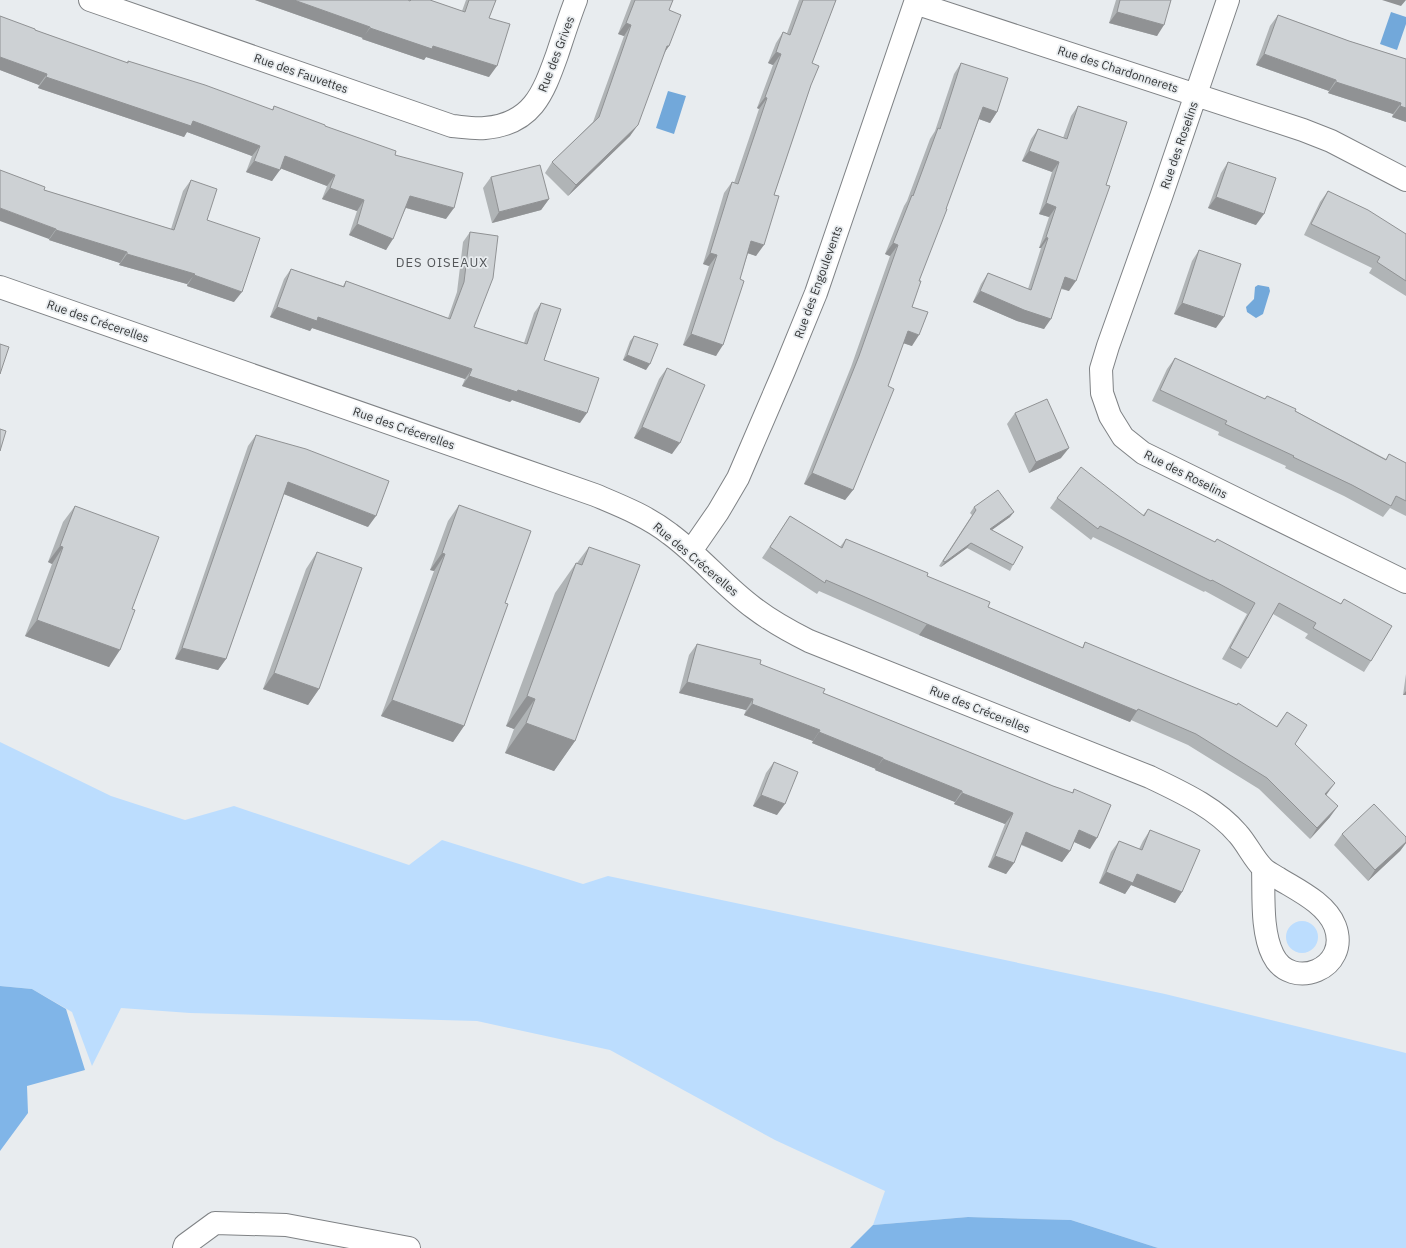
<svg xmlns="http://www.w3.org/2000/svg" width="1406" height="1248" viewBox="0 0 1406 1248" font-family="'IBM Plex Sans',sans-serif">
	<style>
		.green { fill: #bcddfe }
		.forest { fill: #80b5e8 }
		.water { fill: #72a8da }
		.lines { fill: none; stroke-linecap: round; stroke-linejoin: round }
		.street-casing { stroke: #7f8285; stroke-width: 24 }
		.street { stroke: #fff; stroke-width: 22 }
		.wall { fill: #b0b4b6 }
		.shaded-wall { fill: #909294 }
		.building { fill: #cdd1d4; stroke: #909294 }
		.labels { text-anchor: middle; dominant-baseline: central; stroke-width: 3.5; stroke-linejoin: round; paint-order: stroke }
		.street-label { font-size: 12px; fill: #353738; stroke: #e8ecef }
		.neighbourhood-label { font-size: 13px; letter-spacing: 1px; fill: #54575a; stroke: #e8ecef }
	</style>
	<rect width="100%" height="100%" fill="#e8ecef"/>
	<path class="green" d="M 0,742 L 111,796 L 185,820 L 234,806 L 409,865 L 442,840 L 583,884 L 608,876 L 1165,994 L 1406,1053 L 1406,1248 L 1158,1248 L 1071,1220 L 968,1217 L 873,1225 L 885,1191 L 775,1140 L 610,1050 L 477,1021 L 190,1013 L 121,1008 L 92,1066 L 72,1012 L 32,989 L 0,986 Z
		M1286 937a16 16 0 1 1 32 0a16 16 0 1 1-32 0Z"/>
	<path class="forest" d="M 0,986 L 32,989 L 66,1009 L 85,1070 L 27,1086 L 28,1113 L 0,1151 Z
		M 968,1217 L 1071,1220 L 1158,1248 L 850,1248 L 873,1225 Z"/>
	<path class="water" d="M 1391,12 L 1406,17 L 1406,24 L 1397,50 L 1380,44 Z
		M 668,91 L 686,96 L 674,134 L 656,128 Z
		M 1258,285 L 1269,287 L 1270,291 L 1263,314 L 1256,318 L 1247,312 L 1246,307 L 1254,299 L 1255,287 Z"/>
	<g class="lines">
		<defs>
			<path id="street" d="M 90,0 L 452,126 C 463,127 474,129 485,128 C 532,124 543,94 557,55 C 563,37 569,18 576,0
				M 1228,0 L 1161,197 L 1108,346 L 1101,369 L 1102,393 L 1110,416 L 1123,437 L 1143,453 L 1406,582
				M 915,3 L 1303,130 L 1331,141 L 1406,180
				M 0,287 L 595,495 C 621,506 647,516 670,534 C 700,556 724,586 754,608 C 771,621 789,631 809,641 L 1150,777 C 1181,792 1215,807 1238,834 C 1247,844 1253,858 1263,868 C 1267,872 1273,875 1278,878 C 1297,890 1326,903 1335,926 C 1351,969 1291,992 1273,955 C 1261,931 1264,895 1263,869
				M 691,551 L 718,512 L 738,478 L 784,371 L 816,293 L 916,0
				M 184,1248 L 185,1245 L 215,1223 L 286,1225 L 409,1248"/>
		</defs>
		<use href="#street" class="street-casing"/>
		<use href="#street" class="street"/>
	</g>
	<path class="wall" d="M 255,0 L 430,0 L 462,11 L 466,0 L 496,0 L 489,18 L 489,77 L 426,57 L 424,60 L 362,39 L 363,38 Z
		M 631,0 L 673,0 L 669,10 L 669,46 L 663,55 L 630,136 L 568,196 L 545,173 L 552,162 L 593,122 L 624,36 L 618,34 Z
		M 799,0 L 836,0 L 812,63 L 811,85 L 774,195 L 756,256 L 748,253 L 716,356 L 683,345 L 709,266 L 703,264 L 724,193 L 732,182 L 734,183 L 759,109 L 757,108 L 773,65 L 768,63 L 776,43 L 783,32 L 787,33 Z
		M 1116,0 L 1171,0 L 1157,36 L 1109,23 Z
		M 1278,15 L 1349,41 L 1406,59 L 1406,122 L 1392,117 L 1393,114 L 1328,93 L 1329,91 L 1256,65 L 1270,26 Z
		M 0,16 L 35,30 L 127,63 L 128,61 L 272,110 L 274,106 L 395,155 L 446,219 L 406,208 L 386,250 L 349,235 L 357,211 L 322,199 L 327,186 L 280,168 L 272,181 L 246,172 L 252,156 L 187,132 L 184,137 L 38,88 L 39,85 L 0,70 Z
		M 961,63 L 997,112 L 990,123 L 979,119 L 919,281 L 912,307 L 912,346 L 903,343 L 888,386 L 853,490 L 845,500 L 804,484 L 851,367 L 890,256 L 885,254 L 904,206 L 907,201 L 930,139 L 935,131 L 954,74 Z
		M 1078,106 L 1069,291 L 1061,289 L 1044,329 L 1017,321 L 973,302 L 981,284 L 988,273 L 1028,289 L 1041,248 L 1039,248 L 1049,217 L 1039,214 L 1052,172 L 1022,161 L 1031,139 L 1038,129 L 1063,138 L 1071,116 Z
		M 1228,162 L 1256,225 L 1208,208 L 1221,173 Z
		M 491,177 L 549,199 L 541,210 L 492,223 L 483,188 Z
		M 191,180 L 207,220 L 234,302 L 187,286 L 187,284 L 119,265 L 120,263 L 49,240 L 44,190 L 171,229 L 183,191 Z
		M 1328,191 L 1406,234 L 1406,296 L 1369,273 L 1372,268 L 1304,235 L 1320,202 Z
		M 470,232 L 474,327 L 524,343 L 534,313 L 541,303 L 544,360 L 580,423 L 512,400 L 510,402 L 462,386 L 465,379 L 312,328 L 310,331 L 270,317 L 284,279 L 291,269 L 343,286 L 346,281 L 448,318 L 457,292 L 463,242 Z
		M 1199,250 L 1216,328 L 1174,314 L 1192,261 Z
		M 634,336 L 646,370 L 623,360 L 630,341 Z
		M 1175,358 L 1265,399 L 1267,396 L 1386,459 L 1389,454 L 1406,463 L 1406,516 L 1390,508 L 1383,517 L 1344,496 L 1285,468 L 1286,466 L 1218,435 L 1219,432 L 1152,401 L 1167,369 Z
		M 667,368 L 672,454 L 634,438 L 659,379 Z
		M 1015,413 L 1061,458 L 1029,473 L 1007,424 Z
		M 256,435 L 368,527 L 284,494 L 226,659 L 218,670 L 175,659 L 248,446 Z
		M 1057,498 L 1143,515 L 1148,509 L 1214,542 L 1217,539 L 1341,604 L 1344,599 L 1371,661 L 1364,672 L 1305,638 L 1308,634 L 1273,614 L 1248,658 L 1241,669 L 1222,659 L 1247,614 L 1205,591 L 1204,592 L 1093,537 L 1091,540 L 1050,508 Z
		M 459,505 L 505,603 L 464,726 L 453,742 L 381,716 L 434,571 L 430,570 L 448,521 Z
		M 75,506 L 132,609 L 109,667 L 25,636 L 52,564 L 48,562 L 63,522 Z
		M 974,507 L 1010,517 L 992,530 L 1013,565 L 1010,571 L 967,548 L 941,567 L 939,566 L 972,515 L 970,513 Z
		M 790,516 L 840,547 L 846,539 L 927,576 L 988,607 L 1082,648 L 1085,642 L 1276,727 L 1287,712 L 1295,744 L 1327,794 L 1326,795 L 1330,817 L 1310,839 L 1259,789 L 1188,745 L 1131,720 L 1130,722 L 919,635 L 819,591 L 817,594 L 762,558 Z
		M 589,547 L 575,741 L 554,771 L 505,753 L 514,729 L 506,726 L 555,593 L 576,563 L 577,563 Z
		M 317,552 L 319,689 L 308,705 L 263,689 L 306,569 Z
		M 697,644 L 760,664 L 823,693 L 1053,786 L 1072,793 L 1074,789 L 1090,849 L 1074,842 L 1070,851 L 1062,862 L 1021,845 L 1014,863 L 1006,874 L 988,867 L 1005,824 L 954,804 L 955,802 L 875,770 L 876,769 L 812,743 L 813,741 L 744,715 L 746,710 L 679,693 L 689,655 Z
		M 1406,674 L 1406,695 L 1403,695 Z
		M 774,762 L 777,815 L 753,806 L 766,773 Z
		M 1150,830 L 1182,892 L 1175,903 L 1131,885 L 1125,894 L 1099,883 L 1111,852 L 1119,841 L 1139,849 L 1143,841 Z
		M 1342,834 L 1406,837 L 1406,843 L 1400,851 L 1368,881 L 1334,845 Z"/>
	<path class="shaded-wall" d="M 255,0 L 294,0 L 370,27 L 363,38 Z
		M 1382,0 L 1406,0 L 1401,6 Z
		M 1117,12 L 1164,25 L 1157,36 L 1109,23 Z
		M 626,23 L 631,25 L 624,36 L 618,34 Z
		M 370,28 L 433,46 L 497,66 L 489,77 L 426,57 L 424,60 L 362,39 Z
		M 667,46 L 669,46 L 661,57 Z
		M 776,52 L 781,54 L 773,65 L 768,63 Z
		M 1264,54 L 1336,80 L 1329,91 L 1256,65 Z
		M 0,57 L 47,74 L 39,85 L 0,70 Z
		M 46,77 L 193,121 L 260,146 L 252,156 L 187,132 L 184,137 L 38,88 Z
		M 1336,82 L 1401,103 L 1393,114 L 1328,93 Z
		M 765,97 L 767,98 L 759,109 L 757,108 Z
		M 1400,106 L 1406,108 L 1406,122 L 1392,117 Z
		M 983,107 L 997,112 L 990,123 L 976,118 Z
		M 638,125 L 630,136 L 568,196 L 576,185 Z
		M 1029,151 L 1059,162 L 1052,172 L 1022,161 Z
		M 285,156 L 335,175 L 327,186 L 277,167 Z
		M 254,161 L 280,170 L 272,181 L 246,172 Z
		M 330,188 L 364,200 L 357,211 L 322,199 Z
		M 410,196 L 454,208 L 446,219 L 403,207 Z
		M 1216,197 L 1264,214 L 1256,225 L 1208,208 Z
		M 549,199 L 541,210 L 492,223 L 499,212 Z
		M 1046,203 L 1056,207 L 1049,217 L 1039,214 Z
		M 0,208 L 56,229 L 49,239 L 0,221 Z
		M 357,224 L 393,239 L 386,250 L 349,235 Z
		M 56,230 L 127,252 L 120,263 L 49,240 Z
		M 1046,237 L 1048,238 L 1041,248 L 1039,248 Z
		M 751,241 L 764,245 L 756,256 L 744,252 Z
		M 893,243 L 898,245 L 890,256 L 885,254 Z
		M 710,253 L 717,255 L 709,266 L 703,264 Z
		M 127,254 L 195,274 L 187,284 L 119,265 Z
		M 194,275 L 242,292 L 234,302 L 187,286 Z
		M 1065,277 L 1076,281 L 1069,291 L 1058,287 Z
		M 980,291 L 1051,319 L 1044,329 L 1017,321 L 973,302 Z
		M 1182,303 L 1224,317 L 1216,328 L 1174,314 Z
		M 277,307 L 318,317 L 472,369 L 465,379 L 312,328 L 310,331 L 270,317 Z
		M 908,331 L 919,335 L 912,346 L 900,342 Z
		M 691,334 L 723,345 L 716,356 L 683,345 Z
		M 627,355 L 650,364 L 646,370 L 623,360 Z
		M 469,376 L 518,390 L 587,413 L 580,423 L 512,400 L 510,402 L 462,386 Z
		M 642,427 L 680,443 L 672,454 L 634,438 Z
		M 1069,448 L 1061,458 L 1029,473 L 1036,462 Z
		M 812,473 L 853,490 L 845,500 L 804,484 Z
		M 288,482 L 376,516 L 368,527 L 281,493 Z
		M 1014,512 L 1010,517 L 986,534 L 990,529 Z
		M 971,543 L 967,548 L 941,567 L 945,562 Z
		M 60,546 L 63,547 L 52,564 L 48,562 Z
		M 442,553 L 445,554 L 434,571 L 430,570 Z
		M 37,620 L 120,650 L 109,667 L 25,636 Z
		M 927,624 L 1137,711 L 1130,722 L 919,635 Z
		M 182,648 L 226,659 L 218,670 L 175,659 Z
		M 274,673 L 319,689 L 308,705 L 263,689 Z
		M 687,682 L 753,699 L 746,710 L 679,693 Z
		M 1406,691 L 1406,695 L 1403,695 Z
		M 527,696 L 535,699 L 514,729 L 506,726 Z
		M 392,700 L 464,726 L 453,742 L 381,716 Z
		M 752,704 L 820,730 L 813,741 L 744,715 Z
		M 526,723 L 575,741 L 554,771 L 505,753 Z
		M 819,732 L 883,758 L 876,769 L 812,743 Z
		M 883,759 L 962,791 L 955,802 L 875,770 Z
		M 1335,783 L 1327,794 L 1317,805 L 1325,794 Z
		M 962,793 L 1013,813 L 1005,824 L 954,804 Z
		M 761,795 L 785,804 L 777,815 L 753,806 Z
		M 1338,806 L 1330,817 L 1310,839 L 1317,828 Z
		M 1079,830 L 1097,838 L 1090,849 L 1072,841 Z
		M 1026,832 L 1070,851 L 1062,862 L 1018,843 Z
		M 1406,842 L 1406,843 L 1400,851 L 1368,881 L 1375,870 Z
		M 995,856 L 1014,863 L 1006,874 L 988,867 Z
		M 1106,872 L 1137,874 L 1182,892 L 1175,903 L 1131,885 L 1125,894 L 1099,883 Z"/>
	<path class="building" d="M 294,0 L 408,0 L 410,1 L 411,0 L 430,0 L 465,12 L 469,0 L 496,0 L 489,18 L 510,24 L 497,66 L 433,46 L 432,49 L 370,28 L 370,27 Z
		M 635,0 L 673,0 L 669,10 L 681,15 L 669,46 L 667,46 L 638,125 L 576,185 L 552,162 L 599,117 L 631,25 L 626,23 Z
		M 803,0 L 836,0 L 812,63 L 819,66 L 811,85 L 774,195 L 779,196 L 764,245 L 751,241 L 740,279 L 744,281 L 723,345 L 691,334 L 717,255 L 710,253 L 732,182 L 738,184 L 767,98 L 765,97 L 781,54 L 776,52 L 783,32 L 790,35 Z
		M 1120,0 L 1171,0 L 1164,25 L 1117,12 Z
		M 1278,15 L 1349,41 L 1406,59 L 1406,108 L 1400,106 L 1401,103 L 1336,82 L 1336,80 L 1264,54 Z
		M 0,16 L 35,29 L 35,30 L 128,63 L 128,61 L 205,85 L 273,110 L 274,106 L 325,125 L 325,126 L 396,151 L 395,155 L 463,173 L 454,208 L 410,196 L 393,239 L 357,224 L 364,200 L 330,188 L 335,175 L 285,156 L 280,170 L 254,161 L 260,146 L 193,121 L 191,126 L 46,77 L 47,74 L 0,57 Z
		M 961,63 L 1008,78 L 997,112 L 983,107 L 946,209 L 947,209 L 919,281 L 921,281 L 912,307 L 928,312 L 919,335 L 908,331 L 888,386 L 894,389 L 853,490 L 812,473 L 859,356 L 898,245 L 893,243 L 912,195 L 913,196 L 938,128 L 940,129 Z
		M 1078,106 L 1127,122 L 1106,185 L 1110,186 L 1076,281 L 1065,277 L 1051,319 L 1024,310 L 980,291 L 988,273 L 1031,290 L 1048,238 L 1046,237 L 1056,207 L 1046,203 L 1059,162 L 1029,151 L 1038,129 L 1067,139 Z
		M 1228,162 L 1276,178 L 1264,214 L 1216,197 Z
		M 540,165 L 549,199 L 499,212 L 491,177 Z
		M 0,170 L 45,187 L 44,190 L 174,230 L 191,180 L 217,189 L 207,220 L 260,238 L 242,292 L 194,275 L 195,274 L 127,254 L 127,252 L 56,230 L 56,229 L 0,208 Z
		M 1328,191 L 1368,210 L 1406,234 L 1406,281 L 1377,262 L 1380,257 L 1311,224 Z
		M 470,232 L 498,236 L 493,278 L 474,327 L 527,344 L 541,303 L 561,309 L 544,360 L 599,378 L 587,413 L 518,390 L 517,392 L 469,376 L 472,369 L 318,317 L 317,321 L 277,307 L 291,269 L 344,287 L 346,281 L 450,319 L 464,282 Z
		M 1199,250 L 1241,264 L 1224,317 L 1182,303 Z
		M 634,336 L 658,344 L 650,364 L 627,355 Z
		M 0,344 L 9,347 L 0,374 Z
		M 1175,358 L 1265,399 L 1267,396 L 1296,409 L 1295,411 L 1386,460 L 1389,454 L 1406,463 L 1406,501 L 1396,496 L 1391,506 L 1352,485 L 1293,457 L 1294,456 L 1225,424 L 1227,421 L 1160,390 Z
		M 667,368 L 705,385 L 680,443 L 642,427 Z
		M 1047,399 L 1069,448 L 1036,462 L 1015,413 Z
		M 0,429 L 6,431 L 0,451 Z
		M 256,435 L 306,449 L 389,481 L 376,516 L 288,482 L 226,659 L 182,648 Z
		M 1081,467 L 1144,516 L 1148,509 L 1215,542 L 1217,539 L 1341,604 L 1344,599 L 1392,626 L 1371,661 L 1313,628 L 1316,623 L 1279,603 L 1248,658 L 1230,648 L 1255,603 L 1212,580 L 1211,581 L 1100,526 L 1098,529 L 1057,498 Z
		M 998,490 L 1014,512 L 990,529 L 1023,547 L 1013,565 L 971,543 L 945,562 L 943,561 L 976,510 L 974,507 Z
		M 459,505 L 531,531 L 505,603 L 508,604 L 464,726 L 392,700 L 445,554 L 442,553 Z
		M 75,506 L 159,537 L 132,609 L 135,610 L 120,650 L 37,620 L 63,547 L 60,546 Z
		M 790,516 L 842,548 L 846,539 L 928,573 L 927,576 L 990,602 L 988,607 L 1083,648 L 1085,642 L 1237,705 L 1238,703 L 1277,727 L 1287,712 L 1307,725 L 1295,744 L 1335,783 L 1325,794 L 1338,806 L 1317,828 L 1267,778 L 1196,734 L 1138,709 L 1137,711 L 927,624 L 826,580 L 825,583 L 770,547 Z
		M 589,547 L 640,565 L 575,741 L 526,723 L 535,699 L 527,696 L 576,563 L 582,565 Z
		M 317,552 L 362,568 L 319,689 L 274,673 Z
		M 697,644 L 761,660 L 760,664 L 825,689 L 823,693 L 1053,786 L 1073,793 L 1074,789 L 1111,805 L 1097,838 L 1079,830 L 1070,851 L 1026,832 L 1014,863 L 995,856 L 1013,813 L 962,793 L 962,791 L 883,759 L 883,758 L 819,732 L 820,730 L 752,704 L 753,699 L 687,682 Z
		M 774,762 L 798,772 L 785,804 L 761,795 Z
		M 1374,804 L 1406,837 L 1406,842 L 1375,870 L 1342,834 Z
		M 1150,830 L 1200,850 L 1182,892 L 1137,874 L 1133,883 L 1106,872 L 1119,841 L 1142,850 Z"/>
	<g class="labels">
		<g class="street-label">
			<text transform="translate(556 54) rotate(-69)">Rue des Grives</text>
			<text transform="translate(1118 69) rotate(18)">Rue des Chardonnerets</text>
			<text transform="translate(301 73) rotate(19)">Rue des Fauvettes</text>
			<text transform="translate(1179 145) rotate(-71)">Rue des Roselins</text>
			<text transform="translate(818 282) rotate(-70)">Rue des Engoulevents</text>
			<text transform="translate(98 321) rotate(19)">Rue des Crécerelles</text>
			<text transform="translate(404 428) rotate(19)">Rue des Crécerelles</text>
			<text transform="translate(1186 474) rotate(27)">Rue des Roselins</text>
			<text transform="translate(696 559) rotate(40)">Rue des Crécerelles</text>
			<text transform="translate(980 709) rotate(22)">Rue des Crécerelles</text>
		</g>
		<g class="neighbourhood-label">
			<text x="442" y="262">DES OISEAUX</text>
		</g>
	</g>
</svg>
